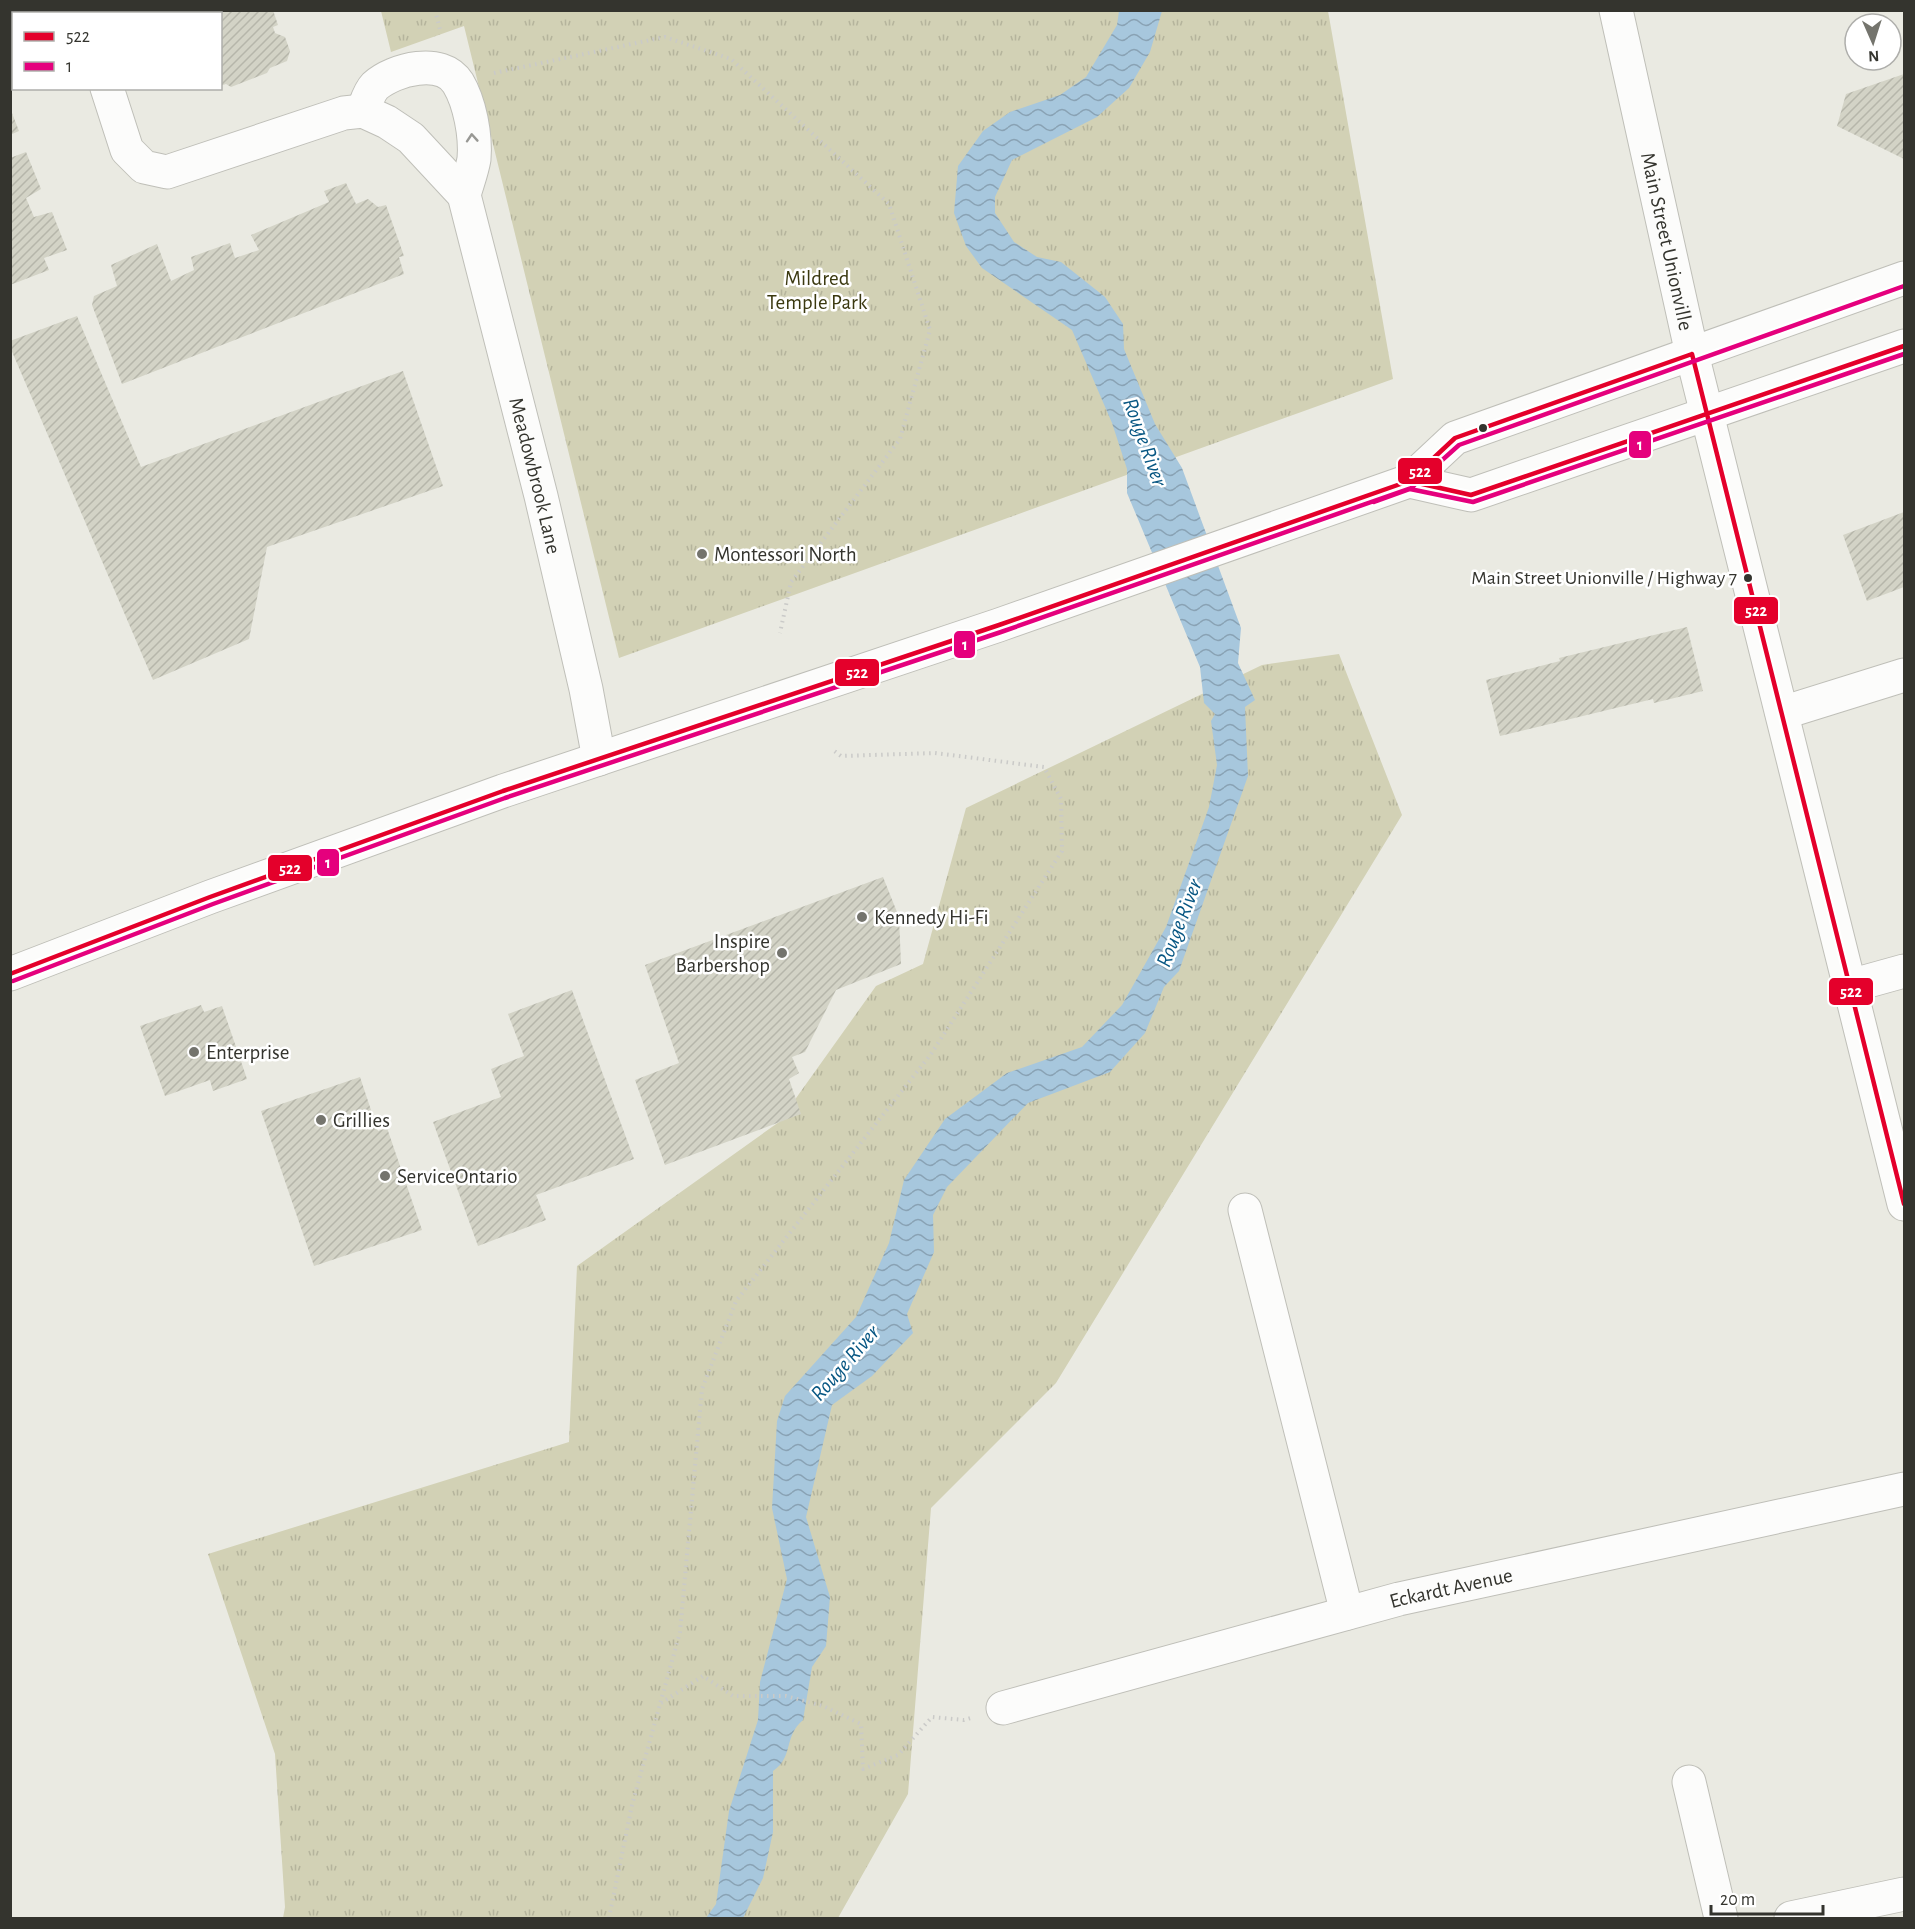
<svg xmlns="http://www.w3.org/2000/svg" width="1915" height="1929" viewBox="0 0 1915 1929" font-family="'Alegreya Sans',sans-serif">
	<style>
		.park { fill: url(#park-tufts) }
		.water { fill: url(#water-waves) }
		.building { fill: url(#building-hatch) }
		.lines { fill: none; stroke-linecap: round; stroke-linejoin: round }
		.minor-casing { stroke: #bfbfb8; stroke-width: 35 }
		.major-casing { stroke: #bfbfb8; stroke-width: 35 }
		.path { stroke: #cacac8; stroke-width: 4; stroke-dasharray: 1.5 4.5; stroke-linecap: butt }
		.minor { stroke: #fcfcfb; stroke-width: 33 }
		.major { stroke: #fcfcfb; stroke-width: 33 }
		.bus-1-casing { stroke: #fff; stroke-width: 9 }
		.bus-2-casing { stroke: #fff; stroke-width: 9 }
		.bus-1 { stroke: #e4002b; stroke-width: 4.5 }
		.bus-2 { stroke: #e5007d; stroke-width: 4.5 }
		.oneway { stroke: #989894 }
		.bus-dot { fill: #34342e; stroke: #fff; stroke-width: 2 }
		.poi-dot { fill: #74746d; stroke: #fff; stroke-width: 2 }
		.labels { text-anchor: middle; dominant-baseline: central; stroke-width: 5; stroke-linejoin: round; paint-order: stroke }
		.bus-label { font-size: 20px; fill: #34342e; stroke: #fff; text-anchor: end }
		.street-label { font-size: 21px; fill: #34342e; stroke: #fff }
		.park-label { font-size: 21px; fill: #3b3910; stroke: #fff }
		.poi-label { font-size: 21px; fill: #34342e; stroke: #fff; text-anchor: start }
		.water-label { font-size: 22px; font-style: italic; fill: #085783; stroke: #fff }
		.line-badge { stroke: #fff; stroke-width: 2 }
		.badge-label { font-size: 16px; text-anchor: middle; font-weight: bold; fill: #fff }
	</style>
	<defs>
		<pattern id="park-tufts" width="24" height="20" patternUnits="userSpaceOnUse" patternTransform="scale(1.5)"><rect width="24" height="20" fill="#d2d1b5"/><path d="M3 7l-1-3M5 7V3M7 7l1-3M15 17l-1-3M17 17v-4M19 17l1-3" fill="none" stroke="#b5b49c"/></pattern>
		<pattern id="water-waves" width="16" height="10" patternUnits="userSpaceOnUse" patternTransform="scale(1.5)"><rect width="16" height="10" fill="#a7c7dd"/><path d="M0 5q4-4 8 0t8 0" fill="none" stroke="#89a2b4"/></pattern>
		<pattern id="building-hatch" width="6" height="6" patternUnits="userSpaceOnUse" patternTransform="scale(1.5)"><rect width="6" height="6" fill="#d3d3c6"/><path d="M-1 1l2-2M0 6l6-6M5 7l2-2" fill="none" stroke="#b6b6aa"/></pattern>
	</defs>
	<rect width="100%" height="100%" fill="#eaeae2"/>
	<path class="park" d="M 381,11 L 1328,11 L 1393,379 L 619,658 L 464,26 L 391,52 Z
		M 1339,654 L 1402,815 L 1056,1383 L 931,1508 L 908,1794 L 838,1918 L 283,1918 L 285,1907 L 275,1754 L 208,1554 L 569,1442 L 577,1266 L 779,1122 L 876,986 L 923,964 L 966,808 L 1262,665 Z"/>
	<path class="water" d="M 1119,11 L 1162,11 L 1150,52 L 1129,88 L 1097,117 L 1012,160 L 995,197 L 995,213 L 1014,242 L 1037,257 L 1061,262 L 1105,297 L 1123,324 L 1124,349 L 1155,424 L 1182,468 L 1241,628 L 1238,663 L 1255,700 L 1245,707 L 1248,776 L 1179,971 L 1164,987 L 1145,1033 L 1110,1072 L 1028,1103 L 947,1187 L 933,1215 L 934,1252 L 907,1314 L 913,1333 L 872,1376 L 832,1405 L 806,1517 L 830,1597 L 826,1646 L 812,1667 L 803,1720 C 783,1737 794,1757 773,1771 L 773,1832 L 763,1878 L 743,1918 L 706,1918 L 716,1904 L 729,1811 L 758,1720 L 760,1682 L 787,1579 L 772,1508 L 777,1421 L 785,1396 L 856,1317 L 889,1243 L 904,1180 L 945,1119 L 1007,1073 L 1082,1047 L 1122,1005 L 1166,927 L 1209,807 L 1217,765 L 1211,721 L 1215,714 L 1204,703 L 1200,667 L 1127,493 L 1127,469 L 1112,423 L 1072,330 L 982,268 L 966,246 L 954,213 L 958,166 L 983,131 L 1010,112 L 1060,95 L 1086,77 L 1117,25 Z"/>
	<path class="building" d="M 179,10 L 273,10 L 278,25 L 273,27 L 275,33 L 285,37 L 290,51 L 287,61 L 270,68 L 267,73 L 231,87 L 226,84 L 220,86 L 220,14 L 180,14 Z
		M 1904,74 L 1904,159 L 1837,126 L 1846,94 Z
		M 10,108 L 19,131 L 10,135 Z
		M 26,152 L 41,189 L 26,198 L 34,217 L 52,212 L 67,250 L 44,258 L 49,270 L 10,285 L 10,158 Z
		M 346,183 L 356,204 L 368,199 L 378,207 L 386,205 L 404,256 L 399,257 L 404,274 L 122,384 L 92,305 L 94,296 L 117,286 L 111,265 L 157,244 L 171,281 L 194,270 L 191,257 L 230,243 L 235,258 L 259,250 L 251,235 L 329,202 L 324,191 Z
		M 77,316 L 141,467 L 403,371 L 443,486 L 267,547 L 249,639 L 153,680 L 10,347 L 10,341 Z
		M 1904,512 L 1904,587 L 1867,601 L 1843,535 Z
		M 1687,627 L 1703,691 L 1654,703 L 1653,699 L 1500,736 L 1486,680 L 1560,661 L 1559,658 Z
		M 883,877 L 899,917 L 901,964 L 836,990 L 805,1052 L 792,1057 L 799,1073 L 789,1079 L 801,1114 L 665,1165 L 635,1080 L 679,1063 L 645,965 Z
		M 572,990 L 634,1159 L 536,1195 L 546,1220 L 478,1246 L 433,1122 L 501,1097 L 491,1069 L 524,1056 L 508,1014 Z
		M 201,1005 L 204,1012 L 222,1006 L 247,1079 L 213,1091 L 210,1080 L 165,1096 L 140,1026 Z
		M 360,1077 L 378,1131 L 387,1128 L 422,1230 L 314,1266 L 261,1111 Z"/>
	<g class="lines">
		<defs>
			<g id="minor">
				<path d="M 80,10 L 81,14"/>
				<path id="s1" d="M 107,88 L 127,150 L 144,167 L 167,172 L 344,113 L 363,111 L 387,122 L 411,138 L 464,195 L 541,496 L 586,689 L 599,759"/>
				<path d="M 363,111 C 366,103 369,92 375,86 C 394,69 442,57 458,83 C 470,103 476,136 474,159 C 472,171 467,184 464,195"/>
				<path d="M 1782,713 L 1904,675"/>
				<path d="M 1850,986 L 1904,971"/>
				<path d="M 1245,1210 L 1347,1613"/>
				<path id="s2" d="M 1003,1708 L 1399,1599 L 1904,1489"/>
				<path d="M 1689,1782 L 1721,1918"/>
				<path d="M 1791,1918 L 1904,1894"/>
			</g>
			<g id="major">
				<path id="s3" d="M 1616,10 L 1692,354 L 1904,1204"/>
				<path d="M 1409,481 L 1471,495 L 1904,346"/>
				<path d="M 10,974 L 210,897 L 503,791 L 999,625 L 1409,481 L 1455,438 L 1904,278"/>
			</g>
		</defs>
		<use href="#minor" class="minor-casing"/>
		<use href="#major" class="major-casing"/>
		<path class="path" d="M 435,10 L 441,33
			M 494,73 L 665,37 L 731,59 L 889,204 L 930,330 L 900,439 L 791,582 L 780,633
			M 661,1703 L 703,1676 L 733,1696 L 786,1696 L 823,1706 L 861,1724 L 863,1769 L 898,1755 L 932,1717 L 964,1720 L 971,1718
			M 609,1918 L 632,1805 L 680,1632 L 702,1389 L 736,1301 L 931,1054 L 1062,851 L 1061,799 L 1044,767 L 935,753 L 841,756 L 833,750"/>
		<use href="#minor" class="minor"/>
		<use href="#major" class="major"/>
		<defs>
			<path id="bus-1" d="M 1692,354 L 1904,1204
				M 1409,481 L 1471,495 L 1904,346
				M 10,974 L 210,897 L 503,791 L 999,625 L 1409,481 L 1455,438 L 1692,354"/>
			<path id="bus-2" d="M 1374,502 L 1410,489 L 1473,502 L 1904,354
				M 13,981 L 213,904 L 505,798 L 1001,632 L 1411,488 L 1459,445 L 1904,286"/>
		</defs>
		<use href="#bus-1" class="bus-1-casing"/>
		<use href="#bus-2" class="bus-2-casing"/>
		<use href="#bus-1" class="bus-1"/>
		<use href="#bus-2" class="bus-2"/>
	</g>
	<defs><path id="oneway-chevron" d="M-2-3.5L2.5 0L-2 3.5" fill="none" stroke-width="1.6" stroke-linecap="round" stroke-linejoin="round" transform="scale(1.5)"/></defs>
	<use class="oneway" href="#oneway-chevron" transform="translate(472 138) rotate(-94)"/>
	<g class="bus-dot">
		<circle cx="1483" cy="428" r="5"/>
		<circle cx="1748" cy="578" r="5"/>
	</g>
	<g class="poi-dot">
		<circle cx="702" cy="554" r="6"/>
		<circle cx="862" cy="917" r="6"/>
		<circle cx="782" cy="953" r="6"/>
		<circle cx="194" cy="1052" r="6"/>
		<circle cx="321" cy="1120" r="6"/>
		<circle cx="385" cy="1176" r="6"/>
	</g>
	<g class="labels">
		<g class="bus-label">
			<text x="1737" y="578">Main Street Unionville / Highway 7</text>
		</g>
		<g class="street-label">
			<text stroke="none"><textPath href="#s3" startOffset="237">Main Street Unionville</textPath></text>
			<text stroke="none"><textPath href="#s1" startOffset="741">Meadowbrook Lane</textPath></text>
			<text stroke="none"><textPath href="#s2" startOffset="464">Eckardt Avenue</textPath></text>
		</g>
		<g class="park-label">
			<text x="817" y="278">Mildred<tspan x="817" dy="24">Temple Park</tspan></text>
		</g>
		<g class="poi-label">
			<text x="714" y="554">Montessori North</text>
			<text x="874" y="917">Kennedy Hi-Fi</text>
			<text x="770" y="941" text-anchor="end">Inspire<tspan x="770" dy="24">Barbershop</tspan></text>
			<text x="206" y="1052">Enterprise</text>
			<text x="333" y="1120">Grillies</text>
			<text x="397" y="1176">ServiceOntario</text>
		</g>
		<g class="water-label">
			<text transform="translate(1145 442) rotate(70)">Rouge River</text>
			<text transform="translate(1179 923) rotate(-69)">Rouge River</text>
			<text transform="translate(845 1363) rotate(-49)">Rouge River</text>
		</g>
	</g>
	<g class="line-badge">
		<rect x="1628" y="430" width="24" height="29" rx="6" fill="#e5007d"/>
		<rect x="1397" y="457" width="46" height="28" rx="6" fill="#e4002b"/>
		<rect x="1733" y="596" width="46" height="29" rx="6" fill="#e4002b"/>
		<rect x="953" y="630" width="23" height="29" rx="6" fill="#e5007d"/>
		<rect x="834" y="658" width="46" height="29" rx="6" fill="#e4002b"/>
		<rect x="316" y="848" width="24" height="29" rx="6" fill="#e5007d"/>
		<rect x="267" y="854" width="46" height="28" rx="6" fill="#e4002b"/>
		<rect x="1828" y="977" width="46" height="29" rx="6" fill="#e4002b"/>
	</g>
	<g class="badge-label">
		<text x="1640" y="450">1</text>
		<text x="1420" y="477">522</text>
		<text x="1756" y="616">522</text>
		<text x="965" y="650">1</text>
		<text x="857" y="678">522</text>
		<text x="328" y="868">1</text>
		<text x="290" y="874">522</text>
		<text x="1851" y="997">522</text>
	</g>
	<rect width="1915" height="1929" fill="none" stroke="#34342e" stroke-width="24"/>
	<rect x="12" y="12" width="210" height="78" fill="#ffffff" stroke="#aeaeab" stroke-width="1.5"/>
	<rect x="24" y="32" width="30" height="9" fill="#e4002b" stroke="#aeaeab" stroke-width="1.5"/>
	<text x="66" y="42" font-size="18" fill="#34342e">522</text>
	<rect x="24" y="62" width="30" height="9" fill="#e5007d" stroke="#aeaeab" stroke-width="1.5"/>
	<text x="66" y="72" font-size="18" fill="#34342e">1</text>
	<g transform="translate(1873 42) rotate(177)"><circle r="28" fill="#ffffff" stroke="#aeaeab" stroke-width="1.5"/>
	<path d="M0-4.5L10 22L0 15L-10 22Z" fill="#74746d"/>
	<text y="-9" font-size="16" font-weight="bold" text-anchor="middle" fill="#34342e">N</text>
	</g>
	<path d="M1711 1905v9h112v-9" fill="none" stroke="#34342e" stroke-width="3"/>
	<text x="1720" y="1905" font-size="18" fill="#34342e" stroke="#ffffff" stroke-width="4.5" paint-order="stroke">20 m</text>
</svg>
